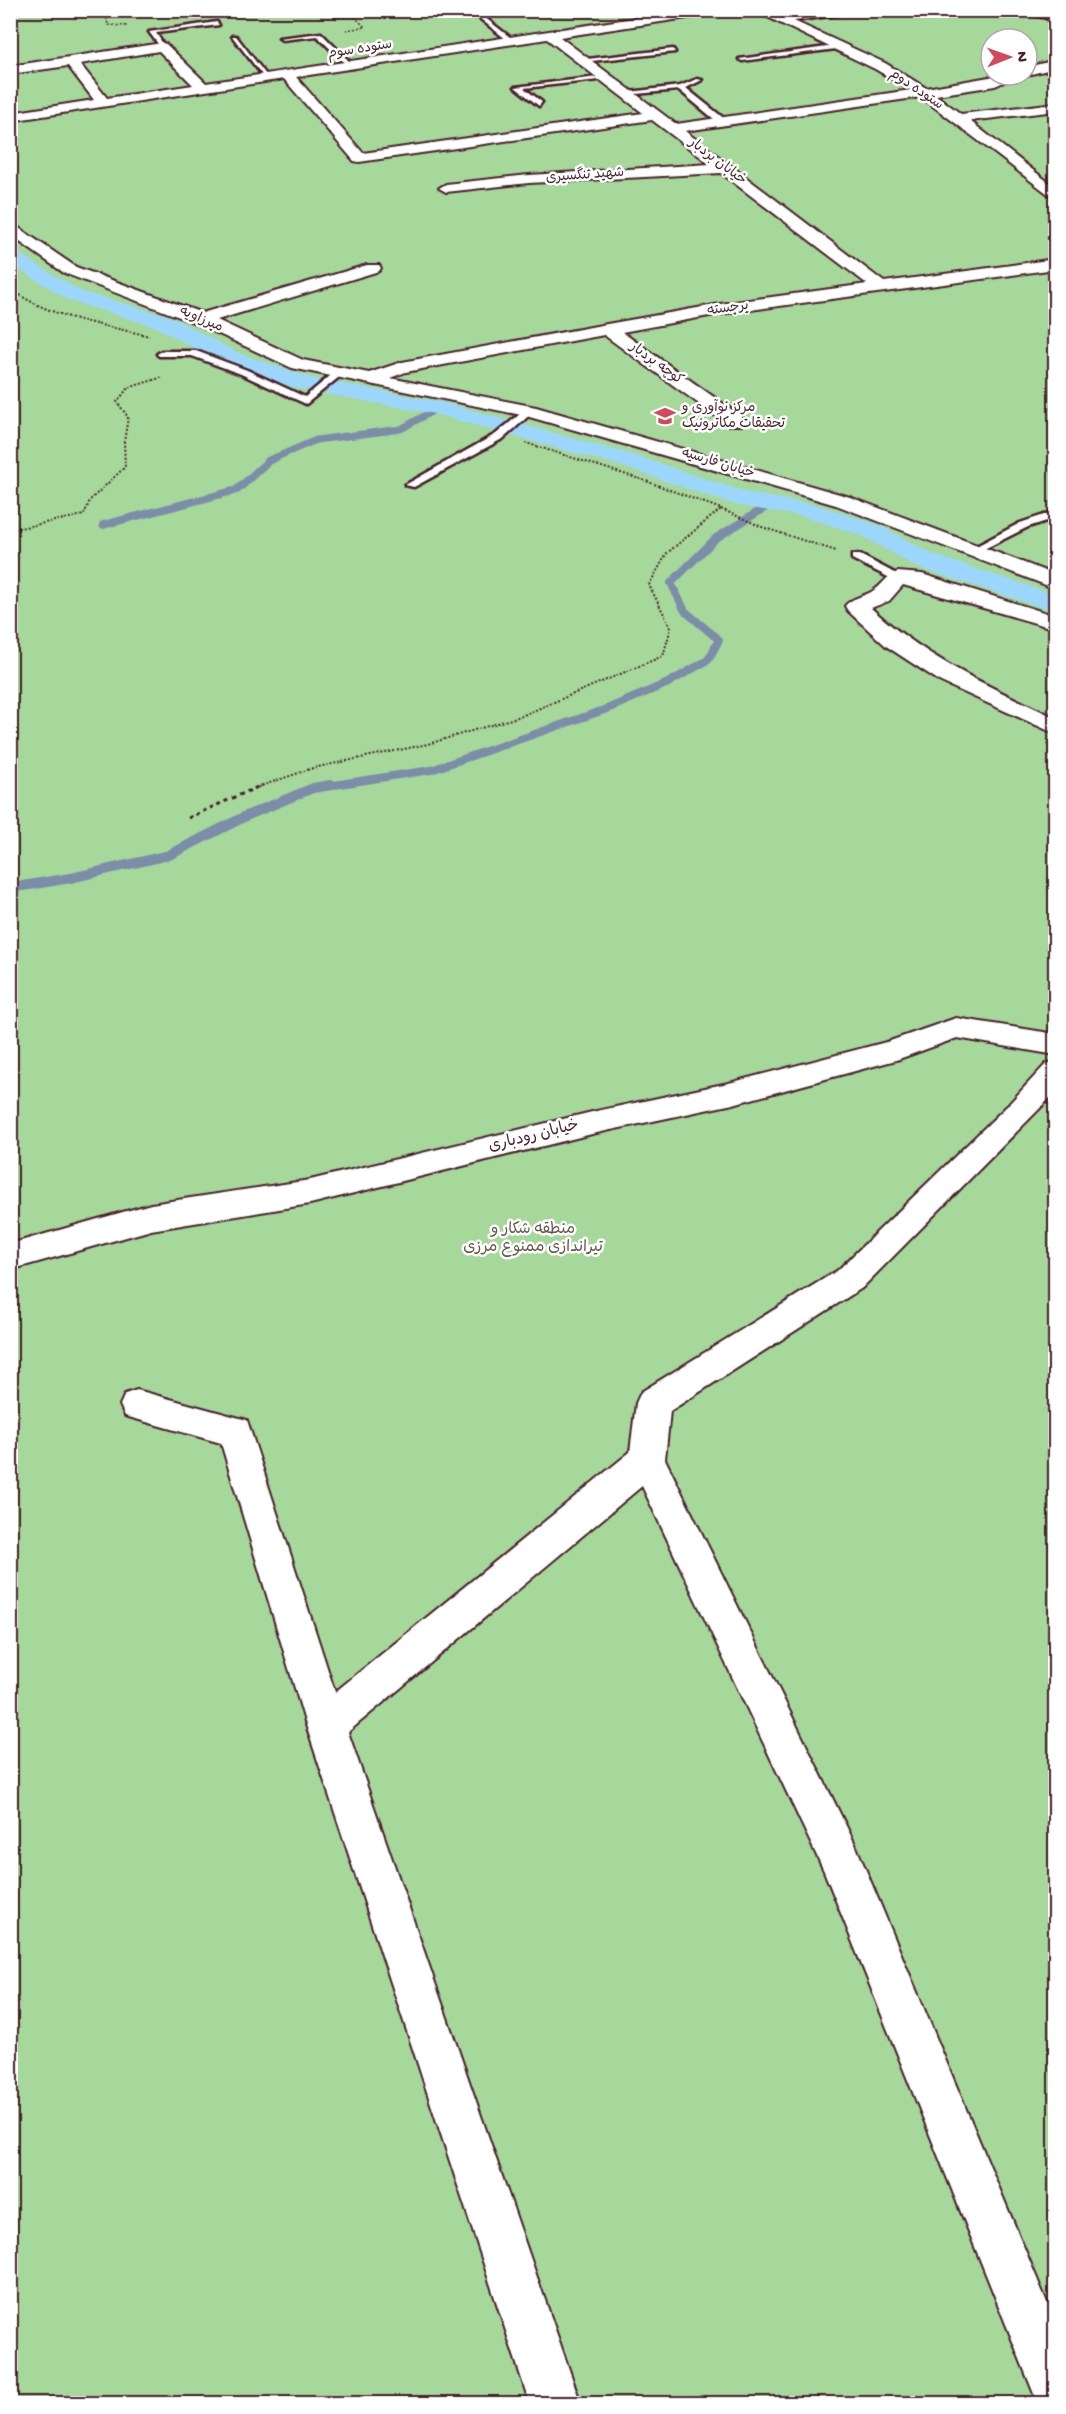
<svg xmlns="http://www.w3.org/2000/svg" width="1066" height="2414" viewBox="0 0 1066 2414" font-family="'Gochi Hand','Playpen Sans Arabic',sans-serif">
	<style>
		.green { fill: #a5d89a; stroke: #787c62; stroke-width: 1.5; fill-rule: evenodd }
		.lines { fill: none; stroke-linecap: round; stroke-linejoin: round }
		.stream-far2 { stroke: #7c8da9; stroke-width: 7 }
		.stream-far1 { stroke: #7c8da9; stroke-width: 8 }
		.stream { stroke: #7c8da9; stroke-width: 10 }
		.canal { fill: #9dd6fd; fill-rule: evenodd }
		.lane-casing { stroke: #4a1f2b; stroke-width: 5 }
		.street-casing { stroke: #4a1f2b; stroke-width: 4 }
		.path-far2 { stroke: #4a1f2b; stroke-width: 1.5; stroke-dasharray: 2 2; stroke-linecap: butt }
		.path-far1 { stroke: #4a1f2b; stroke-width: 2; stroke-dasharray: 2 2; stroke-linecap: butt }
		.path { stroke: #4a1f2b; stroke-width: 3; stroke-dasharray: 4 4; stroke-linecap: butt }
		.lane { fill: #fff; fill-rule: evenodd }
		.street { fill: #fff; fill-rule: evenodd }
		.labels { text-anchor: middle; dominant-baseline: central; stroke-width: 5; stroke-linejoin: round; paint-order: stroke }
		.far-street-label { font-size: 14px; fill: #4a1f2b; stroke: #fff }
		.far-poi-label { font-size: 14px; fill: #4a1f2b; stroke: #fff; text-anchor: start }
		.street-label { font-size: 16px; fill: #4a1f2b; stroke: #fff }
		.park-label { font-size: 16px; fill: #65564c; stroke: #fff }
	</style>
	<rect width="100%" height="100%" fill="#fff"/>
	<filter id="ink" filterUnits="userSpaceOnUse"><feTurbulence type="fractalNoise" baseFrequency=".0167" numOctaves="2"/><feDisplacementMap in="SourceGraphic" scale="12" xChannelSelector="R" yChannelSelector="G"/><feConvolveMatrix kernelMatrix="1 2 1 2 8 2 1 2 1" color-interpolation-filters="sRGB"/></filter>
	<g filter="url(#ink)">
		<path class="green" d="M 11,11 L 1055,11 L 1055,2403 L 11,2403 ZM 991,39 L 1027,39 L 1027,75 L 991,75 Z"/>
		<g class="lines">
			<path class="stream-far2" d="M 272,459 L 316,440 L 401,429 L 438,408"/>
			<path class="stream-far1" d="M 103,525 L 237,490 L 268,461 L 275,458
				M 321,787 L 431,770 L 607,709 L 668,683 L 708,660 L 719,640 L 685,611 L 671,583 L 716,538 L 771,504"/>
			<path class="stream" d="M 10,888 L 71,878 L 169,855 L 246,816 L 313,788 L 331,785"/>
			<path class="canal" d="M 10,248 L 82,292 L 172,317 L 236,352 L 308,377 L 446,403 L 640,457 L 748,493 L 818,505 L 879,525 L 934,555 L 1056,595 L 1056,612 L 916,567 L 861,535 L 805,517 L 735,505 L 624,467 L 435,414 L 295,388 L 220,362 L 156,327 L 68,300 L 10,263 Z"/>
			<defs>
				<path id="lane" d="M 469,10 L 475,10 L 515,41 L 515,43 L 511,43 Z
					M 847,10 L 869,10 L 781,23 L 778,21 Z
					M 995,10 L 1036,12 L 1056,17 L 1056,22 L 1043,17 Z
					M 217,22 L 219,25 L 156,33 L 165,47 L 162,49 L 149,32 Z
					M 321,33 L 354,66 L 354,68 L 350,68 L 317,36 L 282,40 L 279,38 Z
					M 232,36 L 236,36 L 270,80 L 266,80 Z
					M 842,45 L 844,48 L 742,61 L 739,59 Z
					M 673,49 L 675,52 L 582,62 L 579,60 Z
					M 606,76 L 608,79 L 524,88 L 542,102 L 539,106 L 515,87 Z
					M 697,79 L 702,80 L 686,88 L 726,120 L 726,124 L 720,124 L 679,90 L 625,95 L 621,93 L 680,86 Z
					M 162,351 L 196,351 L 247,370 L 305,397 L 336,371 L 344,373 L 306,404 L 241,374 L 192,356 L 159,356 L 157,354 Z
					M 526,409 L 534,411 L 504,438 L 414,487 L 405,485 L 496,434 Z
					M 1056,511 L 1056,518 L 1028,527 L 976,553 L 967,551 L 1020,523 Z
					M 852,555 L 860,555 L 904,578 L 894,580 L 852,559 Z"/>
				<path id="street" d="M 687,10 L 720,10 L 714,14 L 560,37 L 676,124 L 911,90 L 875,69 L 753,10 L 770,10 L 885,63 L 926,88 L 1001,75 L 1019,75 L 995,86 L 936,95 L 961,114 L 1056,103 L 1056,111 L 970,121 L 1056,188 L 1056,200 L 921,97 L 685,131 L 884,282 L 1056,259 L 1056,269 L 720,314 L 622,332 L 742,417 L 744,421 L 742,425 L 728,425 L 604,335 L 406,372 L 390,378 L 536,407 L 850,497 L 1056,575 L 1056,589 L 836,505 L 526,416 L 292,368 L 195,323 L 64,273 L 10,235 L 10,222 L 76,267 L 202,313 L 367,265 L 379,265 L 381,268 L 379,271 L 217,320 L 303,360 L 369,373 L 402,362 L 607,324 L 720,304 L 867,284 L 721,173 L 529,183 L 446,192 L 439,188 L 446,184 L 529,175 L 710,164 L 652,120 L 359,162 L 354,161 L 284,79 L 10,121 L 10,113 L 94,100 L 68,66 L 10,74 L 10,66 L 162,43 L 166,44 L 206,83 ZM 547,39 L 643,113 L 363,153 L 296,77 ZM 159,51 L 193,85 L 107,98 L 80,64 Z
					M 1056,60 L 1056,68 L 1027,75 L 1027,67 Z
					M 898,572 L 922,574 L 1056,616 L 1056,629 L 903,585 L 889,601 L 871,608 C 928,660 986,685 1056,718 L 1056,734 L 941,682 L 886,646 L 848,611 L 845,606 C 851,598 862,597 871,592 C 882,587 886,575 898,572 Z
					M 956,1018 L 1056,1034 L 1056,1055 L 957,1038 L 896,1060 L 733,1104 L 592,1134 L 310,1204 L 151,1230 L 10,1270 L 10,1244 L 151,1204 L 310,1180 L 592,1112 L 733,1082 L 890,1041 Z
					M 1056,1061 L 1056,1092 L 862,1288 L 670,1411 L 665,1459 L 855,1844 L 1056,2324 L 1056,2404 L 1038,2404 L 824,1871 L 642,1486 L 348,1732 L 581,2404 L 530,2404 L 306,1725 L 221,1443 L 125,1416 L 120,1405 L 125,1394 L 137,1390 L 247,1420 L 335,1692 L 630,1452 L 636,1403 L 641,1392 L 838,1270 L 1008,1105 L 1046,1064 Z"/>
			</defs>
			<use href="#lane" class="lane-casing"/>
			<use href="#street" class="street-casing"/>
			<path class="path-far2" d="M 105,10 L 108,25 L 128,26
				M 299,10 L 310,13
				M 335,18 L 354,16 L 368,10
				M 346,30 L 365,27 L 354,16"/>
			<path class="path-far1" d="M 10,288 C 50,319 102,324 149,336
				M 721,509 L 762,527 L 836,551
				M 10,530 L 84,515 L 90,500 L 125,467 L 124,442 L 128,417 L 117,402 L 128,388 L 163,377
				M 258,787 L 313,768 L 428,744 L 521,716 L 663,656 L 671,628 L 649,585 L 667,553 L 721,509 L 646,481 L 526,443"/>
			<path class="path" d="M 188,818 L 262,785"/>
			<use href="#lane" class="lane"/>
			<use href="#street" class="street"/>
		</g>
	</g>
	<defs>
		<symbol id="university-bare" viewBox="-9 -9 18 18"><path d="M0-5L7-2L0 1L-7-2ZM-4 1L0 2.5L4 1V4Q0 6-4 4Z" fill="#d1495b" stroke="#fff" stroke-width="2.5" paint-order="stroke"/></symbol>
	</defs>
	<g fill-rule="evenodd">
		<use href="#university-bare" x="650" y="401" width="30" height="30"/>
	</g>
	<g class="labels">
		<g class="far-street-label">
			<text transform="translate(360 50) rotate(-9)">ستوده سوم</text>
			<text transform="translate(916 90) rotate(34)">ستوده دوم</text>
			<text transform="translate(717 162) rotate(37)">خیابان بردبار</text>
			<text transform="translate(585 176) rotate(-4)">شهید تنگسیری</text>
			<text transform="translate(728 309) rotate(-8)">برجسته</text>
			<text transform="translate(201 320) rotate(23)">میرزاویه</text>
			<text transform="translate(656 364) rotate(36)">کوچه بردبار</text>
			<text transform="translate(718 464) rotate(17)">خیابان فارسیه</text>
		</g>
		<g class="far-poi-label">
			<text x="682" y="408">مرکز نوآوری و<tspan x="682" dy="16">تحقیقات مکاترونیک</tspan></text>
		</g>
		<g class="street-label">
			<text transform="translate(534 1137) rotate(-14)">خیابان رودباری</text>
		</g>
		<g class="park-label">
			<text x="533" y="1230">منطقه شکار و<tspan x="533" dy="18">تیراندازی ممنوع مرزی</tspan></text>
		</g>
	</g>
	<rect width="1066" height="2414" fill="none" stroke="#fff" stroke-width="36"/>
	<rect x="18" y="18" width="1030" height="2378" fill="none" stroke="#4a1f2b" stroke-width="2" filter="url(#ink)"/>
	<g transform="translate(1009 57) rotate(89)"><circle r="28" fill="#ffffff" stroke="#b7a5aa" stroke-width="1.5"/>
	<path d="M0-4.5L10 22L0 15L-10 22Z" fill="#d1495b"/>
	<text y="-9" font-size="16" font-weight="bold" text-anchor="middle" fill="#4a1f2b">N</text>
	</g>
</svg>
